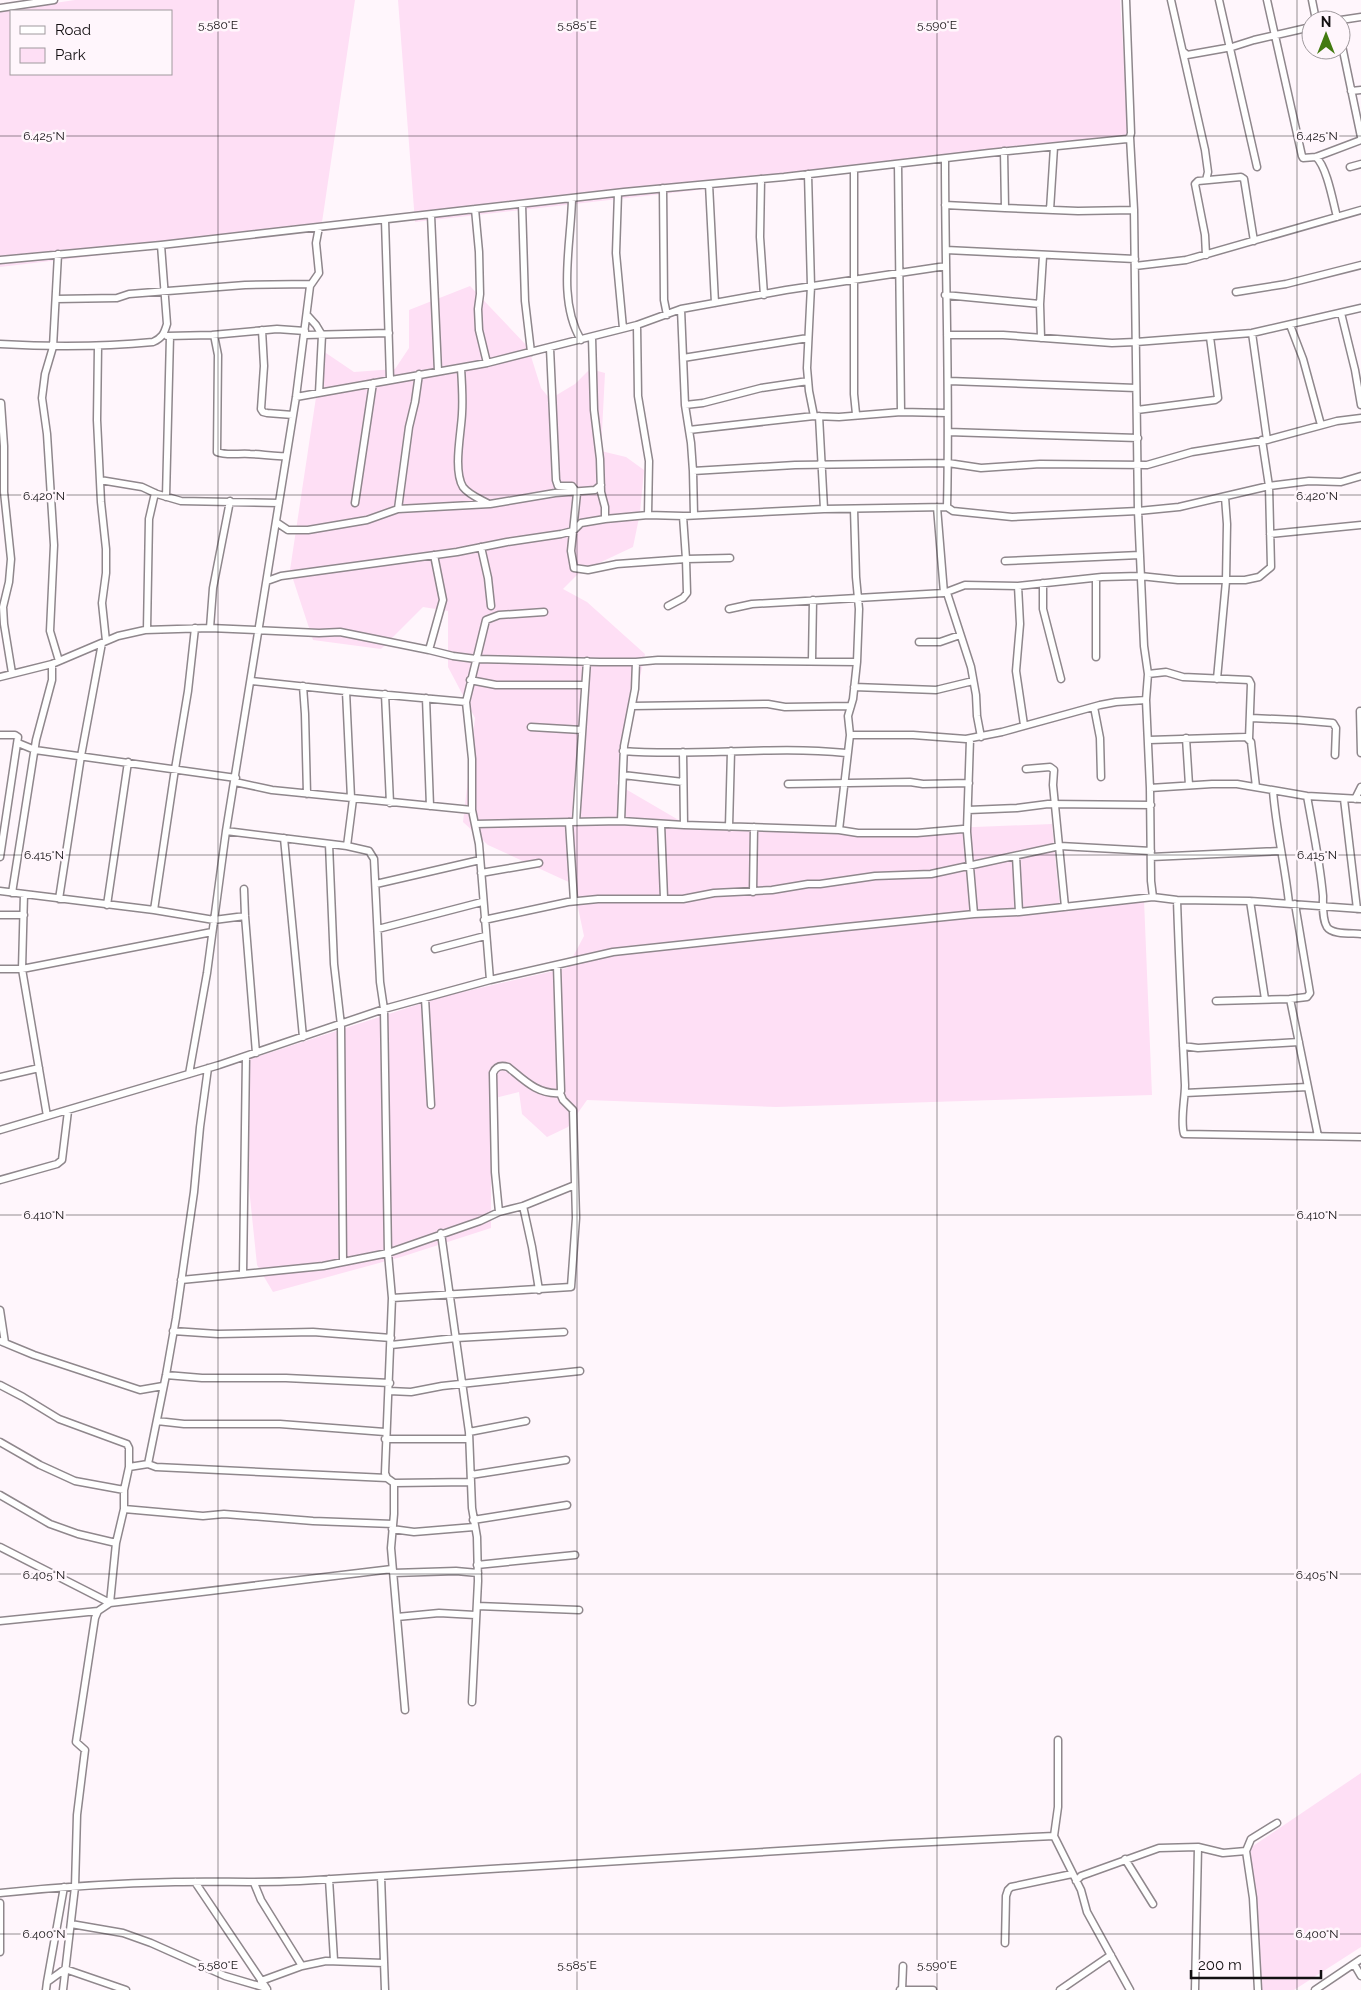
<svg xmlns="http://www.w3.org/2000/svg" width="1361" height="1990" viewBox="0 0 1361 1990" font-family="Raleway,sans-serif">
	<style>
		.green { fill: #fedff5; fill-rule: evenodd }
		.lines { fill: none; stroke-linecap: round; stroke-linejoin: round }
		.minor-casing { stroke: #8f878c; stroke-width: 9 }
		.minor { stroke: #fff; stroke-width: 6 }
		.ticks { fill: none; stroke: #120f11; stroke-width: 1; stroke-opacity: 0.45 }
		.ticks-label { font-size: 12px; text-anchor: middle; fill: #120f11; stroke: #fff6fc; stroke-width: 5; stroke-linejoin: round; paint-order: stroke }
	</style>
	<rect width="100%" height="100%" fill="#fff6fc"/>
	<path class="green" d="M 75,0 L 355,0 L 321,229 L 0,267 L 0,11 ZM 11,11 L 171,11 L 171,74 L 11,74 Z
		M 398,0 L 1120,0 L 1129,141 L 415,222 Z
		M 470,286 L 528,347 L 541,388 L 550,399 L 575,384 L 590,369 L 605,373 L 601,451 L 626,457 L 644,470 L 640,513 L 633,547 L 580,572 L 563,589 L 587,602 L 645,654 L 617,784 L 694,829 L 850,832 L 1052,824 L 1060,907 L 1144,900 L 1152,1095 L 776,1107 L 587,1100 L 568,1127 L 547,1137 L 522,1114 L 519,1092 L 491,1099 L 491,1228 L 401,1257 L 273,1292 L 257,1265 L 245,1149 L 244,1061 L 441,997 L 567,968 L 584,936 L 573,884 L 488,845 L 463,822 L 475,718 L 448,667 L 448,611 L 423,607 L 381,649 L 313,640 L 290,570 L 323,351 L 354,372 L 395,369 L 409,348 L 409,310 Z
		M 1361,1773 L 1361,1947 L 1294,1990 L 1258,1990 L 1250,1848 Z"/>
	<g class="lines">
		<defs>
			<path id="minor" d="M 1171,0 L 1205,150 L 1208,172 L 1206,180
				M 1219,0 L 1257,167
				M 1267,0 L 1302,156 L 1303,158 L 1316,157 L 1361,140
				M 1312,0 L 1316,20
				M 0,8 L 54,0
				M 1341,20 L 1361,17
				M 1341,41 L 1361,137
				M 1183,51 L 1187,55 L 1232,47 L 1254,40 L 1311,27
				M 1351,91 L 1361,90
				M 1130,137 L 1134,210 L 1138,511 L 1144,646 L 1148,674 L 1146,700 L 1150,788 L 1151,881 L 1153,897
				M 1004,151 L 1005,208 L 1078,211 L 1134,210
				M 1316,157 C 1327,167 1333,202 1337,217
				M 898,164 L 901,412
				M 1350,167 L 1361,164
				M 854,169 L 854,394 L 856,414
				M 808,174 L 811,286 L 807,368 L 809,391 L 814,416
				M 761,179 L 760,237 L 764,295
				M 709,184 L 715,303
				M 663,188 L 664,300 L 667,315
				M 618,193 L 616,253 L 623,328
				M 572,199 C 571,244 557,300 581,340
				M 522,204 L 525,301 L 531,352
				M 945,205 L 1005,208
				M 475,209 L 479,252 L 480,294 L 478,309 L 479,330 L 487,363
				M 1050,210 L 1054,147
				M 431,215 L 438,371
				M 385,220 L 390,379
				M 946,250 L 1135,259
				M 58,254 L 53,347 L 45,374 L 42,398 L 47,434 L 54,545 L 50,631 L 59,661
				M 1206,255 L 1205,235 L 1195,184 L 1198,181 L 1241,177 L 1244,179 L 1254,241
				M 0,260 L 161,245 L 624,192 L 784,177 L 989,153 L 1127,139 L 1130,137 L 1131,133 L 1126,0
				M 1135,266 L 1186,260 L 1361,210
				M 1236,292 L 1286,284 L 1361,265
				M 945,295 L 1040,304 L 1043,256
				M 56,299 L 117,298 L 129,294 L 245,285 L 311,284
				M 1040,304 L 1041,338
				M 681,309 L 685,405 L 691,443 L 693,471 L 694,515
				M 1341,313 L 1355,370 L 1361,405
				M 307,315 L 316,325 L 322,335 L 319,393
				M 637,325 L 638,396 L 649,461 L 648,515
				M 1290,325 L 1303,359 L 1321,425
				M 262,330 L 264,366 L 261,409 L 263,412 L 267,413 L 293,415
				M 1252,333 L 1267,440
				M 214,335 L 218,355 L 217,452 C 227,456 239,453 250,454 C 262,454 273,457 286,456
				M 305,335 L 389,333
				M 947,335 L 1003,335 L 1112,343 L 1136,342 L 1252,333 L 1361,308
				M 167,336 L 212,335 L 277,329 L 305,331
				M 592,337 L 594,410 L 600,459 L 601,492 L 605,507 L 605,519
				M 0,344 C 52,347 101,347 153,342 C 162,338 164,334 167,324 L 161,245
				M 98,347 L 97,420 L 101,502 L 106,549 L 106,573 L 102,603 L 106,641
				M 550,348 L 556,480 L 558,486 L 572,486 L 577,493 L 571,551 L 574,568 L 588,570 L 617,564 L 686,559 L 683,516
				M 683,358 L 808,338
				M 461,368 C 462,383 463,399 462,414 C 461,434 453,470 463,487 C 469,495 480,499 489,504
				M 949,381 L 1136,388
				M 296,397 L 487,363 L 637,325 L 681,309 L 786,290 L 946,266
				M 1,403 L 4,446 L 4,492 L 11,559 L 9,582 L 3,607 L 4,624 L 12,673
				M 685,405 L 703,403 L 761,388 L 808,381
				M 1137,410 L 1215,400 L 1218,398 L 1210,337
				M 819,416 L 824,509
				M 689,430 L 814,416 L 839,417 L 901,412 L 947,413
				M 948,432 L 1138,438
				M 693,471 L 795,465 L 948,463 L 981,468 L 1040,464 L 1147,465 L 1192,452 L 1267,440 L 1337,421 L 1361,418
				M 100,480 L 142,487 L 157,494 L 181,501 L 279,503
				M 166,497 L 170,336
				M 355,503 L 373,383
				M 937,507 L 944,593
				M 947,507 L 953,511 L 1012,517 L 1138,511 L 1179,507 L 1269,486 L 1309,481 L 1341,482 L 1361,476
				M 398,509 L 490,504 L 555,493 L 595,490 L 601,485
				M 276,522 L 288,530 L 308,530 L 367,520 L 398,509 L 409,427 L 415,402 L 419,374
				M 1270,534 L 1361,525
				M 481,547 L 488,578 L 491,606
				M 1005,561 L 1140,555
				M 267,581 L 281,576 L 457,552 L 507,542 L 561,534 L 573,531 L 581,523 L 605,519 L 648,515 L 683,516 L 824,509 L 947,507 C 950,391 945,275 945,159
				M 1043,583 L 1043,609 L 1061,679
				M 1018,586 L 1020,624 L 1016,671 L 1024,725
				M 947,593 L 971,667 L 976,695 L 977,716 L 981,737
				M 668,606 L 683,598 L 687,593 L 686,559 L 730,558
				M 729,609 L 752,604 L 944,593 L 965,585 L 1018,586 L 1102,577 L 1140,576 L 1178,580 L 1245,580 L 1259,577 L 1271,567 L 1269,486 L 1262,440
				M 210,628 L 213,588 L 230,501
				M 147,630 L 149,519 L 155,493
				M 919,642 L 940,642 L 960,635
				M 429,650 L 453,656 L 476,659 L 600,662 L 636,662 L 658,660 L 857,662 L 859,609 L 856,577 L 854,509
				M 1096,657 L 1096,578
				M 812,660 L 813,600
				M 1148,674 L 1166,672 L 1183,677 L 1249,680 L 1251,684 L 1249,739
				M 0,677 L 52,664 L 118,636 L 145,630 L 210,628 L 319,633 L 340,632 L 429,650 L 443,600 L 434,555
				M 1217,679 L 1226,581 L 1227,524 L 1225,497
				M 470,680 L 496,685 L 585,685
				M 252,681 L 355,692 L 466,702
				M 303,686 L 305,714 L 307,794
				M 854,687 L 936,690 L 973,681
				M 346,691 L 351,798
				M 385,694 L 390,803
				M 426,698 L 430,806
				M 632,706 L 768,704 L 785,707 L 851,706
				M 1094,707 L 1100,738 L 1101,777
				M 1360,711 L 1361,753
				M 1251,718 L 1298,720 L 1333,723 L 1336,728 L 1335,755
				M 531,727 L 582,730
				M 0,735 L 15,735 L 18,737 L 0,857
				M 850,735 L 913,735 L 966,739 L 1002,732 L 1100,705 L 1116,702 L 1146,700
				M 1186,738 L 1189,785
				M 1149,740 L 1246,737 L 1251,742 L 1256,787
				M 18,743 L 35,750 L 236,778
				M 623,751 C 697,757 772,745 846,753
				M 683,752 L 684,825
				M 1026,769 L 1050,767 L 1054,770 L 1053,785 L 1065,907
				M 623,775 L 683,782
				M 235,782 L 272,790 L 472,810
				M 788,784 L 910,782 L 923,784 L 969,783
				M 1150,788 L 1212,784 L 1237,784 L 1307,796 L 1361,799
				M 1273,791 C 1276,829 1285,866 1289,903
				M 1307,796 C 1313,830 1320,862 1323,896 C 1323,905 1322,919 1327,927 C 1332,935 1353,933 1361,934
				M 1344,799 L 1357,909
				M 1355,799 L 1361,787
				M 968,810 L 1017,808 L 1048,804 L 1151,805
				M 621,821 L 624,746 L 635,689 L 636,662
				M 569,822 L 574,901
				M 576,822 L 587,661
				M 475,824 L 621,821 L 684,825 L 839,830 L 858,833 L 917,833 L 963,829 L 967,830 L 967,832 L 974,914
				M 661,824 L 664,898
				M 729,827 L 731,751
				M 839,830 L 850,735 L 848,716 L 853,699 L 857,662
				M 967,830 L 970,739
				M 226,831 L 347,846 L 369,851 L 374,859 L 380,982 L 384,1009 L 388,1253 L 392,1298 L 385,1473 L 387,1478 L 394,1483 L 394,1514 L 391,1548 L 405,1710
				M 284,838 L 303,1037
				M 329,844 L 334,964 L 341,1025 L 343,1262
				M 347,846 L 353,799
				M 1016,856 L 1019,912
				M 1151,857 L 1280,851
				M 481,873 L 539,863
				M 376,884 L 480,860
				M 244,889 L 245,916 L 256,1053
				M 0,891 L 154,910 L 214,920 L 245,916
				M 753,892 L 754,827
				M 12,893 L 36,740 L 52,680 L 52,664
				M 24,894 L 22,969 L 47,1116
				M 59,899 L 81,756 L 102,643
				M 1177,900 C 1179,962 1182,1023 1185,1085 C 1185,1100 1180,1120 1184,1134 L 1361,1137
				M 1250,901 L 1265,999
				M 107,905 L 128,762
				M 154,910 L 175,769 L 188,691 L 195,628
				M 0,915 L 24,915
				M 484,920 L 568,902 L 598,899 L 683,899 L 714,893 L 772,890 L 808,884 L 820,884 L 875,876 L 931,874 L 1060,846 L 1151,851
				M 378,929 L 482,902
				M 435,949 L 485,936
				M 0,969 L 22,969 L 212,932
				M 490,980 L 479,844 L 472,810 L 472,759 L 466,702 L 486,620 L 499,615 L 544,612
				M 425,998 L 431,1105
				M 1290,999 L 1307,997 L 1310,993 L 1295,904
				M 1216,1001 L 1290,999 L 1318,1136
				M 1183,1046 L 1198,1048 L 1299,1042
				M 246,1056 L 243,1274 L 323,1266 L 388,1253 L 480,1221 L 499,1212 L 495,1172 L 493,1073 C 496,1066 501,1065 508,1067 C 524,1080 538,1095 560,1093 L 561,1091 L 557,965
				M 189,1074 L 207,973 L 226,831 L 296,397 L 310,286 L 319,273 L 316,243 L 319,227
				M 0,1077 L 39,1068
				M 1185,1093 L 1308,1087
				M 0,1130 L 219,1065 L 384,1009 L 490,980 L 613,952 L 846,927 L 974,914 L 1019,912 L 1153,897 L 1177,900 L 1250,901 L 1361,909
				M 0,1180 L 57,1164 L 62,1160 L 68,1111
				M 523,1206 L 532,1247 L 539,1290
				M 499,1212 L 523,1206 L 575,1185
				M 441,1233 L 469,1432 L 472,1508 L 477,1537 L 478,1581 L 472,1702
				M 181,1280 L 243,1274
				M 392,1298 L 571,1287 L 576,1218 L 573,1110 L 563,1100 L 560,1093
				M 0,1310 L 5,1343
				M 173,1331 L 218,1334 L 313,1332 L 391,1338
				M 0,1341 L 34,1355 L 140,1390 L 163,1386
				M 391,1345 L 456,1338 L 564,1332
				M 166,1375 L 202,1378 L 286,1378 L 390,1383
				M 0,1385 L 23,1397 L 59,1419 L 127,1444 L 129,1448 L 129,1467
				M 389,1391 L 411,1392 L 442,1386 L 580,1371
				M 157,1421 L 184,1424 L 280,1424 L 385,1432
				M 469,1432 L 526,1421
				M 385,1439 L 469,1439
				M 0,1442 L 40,1465 L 75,1481 L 124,1490
				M 148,1464 L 156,1467 L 387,1478
				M 471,1475 L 566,1460
				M 394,1483 L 471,1482
				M 0,1495 L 50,1524 L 78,1534 L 116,1543
				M 124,1509 L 203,1516 L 224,1514 L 313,1521 L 393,1524
				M 473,1520 L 567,1505
				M 392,1529 L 414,1532 L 474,1527
				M 0,1547 L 110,1603
				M 477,1565 L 575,1555
				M 393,1573 L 456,1571 L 478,1573
				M 110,1603 L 116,1543 L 124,1509 L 124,1490 L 129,1467 L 148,1464 L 166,1375 L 176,1318 L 194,1192 L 200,1127 L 208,1068
				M 477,1606 L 579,1610
				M 397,1617 L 439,1613 L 475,1615
				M 0,1621 L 98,1611
				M 1054,1836 L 1081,1890 L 1087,1912 L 1130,1990
				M 1246,1851 L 1253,1898 L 1258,1990
				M 1125,1859 L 1153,1904
				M 381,1876 L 385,1990
				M 329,1879 L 334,1960
				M 1076,1881 L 1081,1876 L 1159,1848 L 1198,1847 L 1223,1853 L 1246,1851 L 1251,1839 L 1277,1823
				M 195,1882 L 267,1989
				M 254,1883 L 261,1900 L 302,1966
				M 0,1893 C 58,1887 116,1883 175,1882 C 217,1881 258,1883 300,1881 L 891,1844 L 1054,1836 L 1058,1807 L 1058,1740
				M 0,1903 L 0,1952
				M 71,1924 L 123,1933 L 151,1943 L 225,1976 L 266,1988
				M 1005,1943 L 1006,1896 L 1008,1890 L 1011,1887 L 1072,1874
				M 1354,1964 L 1361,1976
				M 261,1981 L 302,1966 L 326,1961 L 384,1963
				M 47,1982 L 64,1887
				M 46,1990 L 47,1982 L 65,1969 L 126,1990
				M 63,1990 L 75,1887 L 77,1815 L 85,1750 L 76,1742 L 95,1618 L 98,1611 L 110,1603 L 392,1569
				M 900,1990 L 933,1990
				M 902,1990 L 903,1966
				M 1060,1990 L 1111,1955
				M 1195,1990 L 1198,1847
				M 1315,1990 L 1361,1959"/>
		</defs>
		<use href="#minor" class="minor-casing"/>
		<use href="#minor" class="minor"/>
	</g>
	<path class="ticks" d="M 218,0 L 218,1990M 577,0 L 577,1990M 937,0 L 937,1990M 1297,0 L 1297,1990M 0,136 L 1361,136M 0,495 L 1361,495M 0,855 L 1361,855M 0,1215 L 1361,1215M 0,1574 L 1361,1574M 0,1934 L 1361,1934"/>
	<g class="ticks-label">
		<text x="218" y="29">5.580°E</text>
		<text x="577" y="29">5.585°E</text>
		<text x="937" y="29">5.590°E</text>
		<text x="44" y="140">6.425°N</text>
		<text x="1317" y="140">6.425°N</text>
		<text x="44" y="500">6.420°N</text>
		<text x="1317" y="500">6.420°N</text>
		<text x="44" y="859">6.415°N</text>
		<text x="1317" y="859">6.415°N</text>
		<text x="44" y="1219">6.410°N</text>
		<text x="1317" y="1219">6.410°N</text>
		<text x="44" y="1579">6.405°N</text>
		<text x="1317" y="1579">6.405°N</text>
		<text x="44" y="1938">6.400°N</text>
		<text x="1317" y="1938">6.400°N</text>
		<text x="218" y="1969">5.580°E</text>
		<text x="577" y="1969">5.585°E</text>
		<text x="937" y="1969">5.590°E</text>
	</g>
	<rect x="10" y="10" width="162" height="65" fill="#fff6fc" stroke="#a09a9e"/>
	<rect x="20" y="26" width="25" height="8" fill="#ffffff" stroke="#a09a9e"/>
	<text x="55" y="35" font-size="15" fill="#120f11">Road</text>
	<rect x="20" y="48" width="25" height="15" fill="#fedff5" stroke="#a09a9e"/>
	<text x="55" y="60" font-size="15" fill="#120f11">Park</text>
	<g transform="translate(1326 35)"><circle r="24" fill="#fff6fc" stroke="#a09a9e"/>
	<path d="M0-4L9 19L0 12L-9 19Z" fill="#427a10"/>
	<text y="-8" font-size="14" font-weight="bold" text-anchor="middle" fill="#120f11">N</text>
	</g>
	<path d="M1191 1970v8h130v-8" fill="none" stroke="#120f11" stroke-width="2.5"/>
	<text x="1198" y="1970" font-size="15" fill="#120f11" stroke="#fff6fc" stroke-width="4" paint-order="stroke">200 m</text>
</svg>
